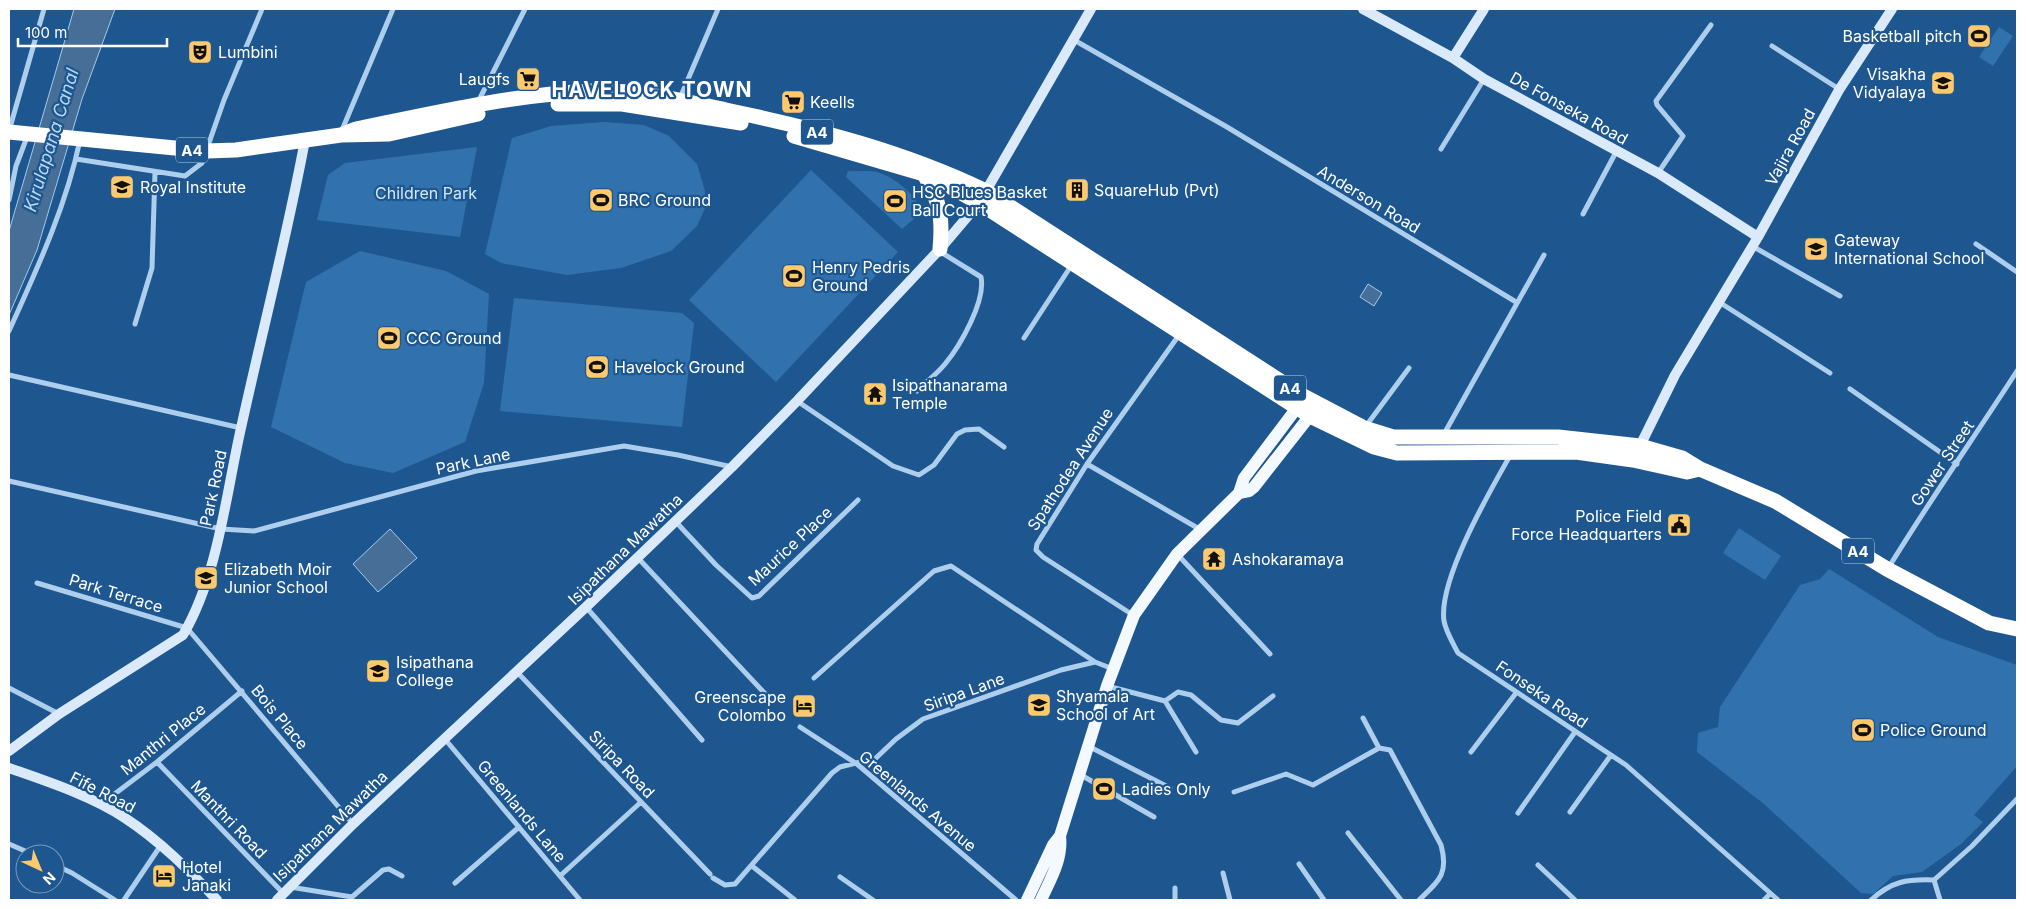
<svg xmlns="http://www.w3.org/2000/svg" width="2026" height="909" viewBox="0 0 2026 909" font-family="Inter,sans-serif">
	<style>
		.green { fill: #3172ae }
		.water { fill: #466e96; stroke: #a1caef }
		.lines { fill: none; stroke-linecap: round; stroke-linejoin: round }
		.street { stroke: #aeceed; stroke-width: 5 }
		.secondary { stroke: #daeafa; stroke-width: 10 }
		.primary { stroke: #f4f9ff; stroke-width: 12 }
		.highway { stroke: #fff; stroke-width: 15 }
		.labels { text-anchor: middle; dominant-baseline: central; stroke-width: 4.5; stroke-linejoin: round; paint-order: stroke }
		.shield { fill: #1e5790; stroke: #bccdde; stroke-width: 1 }
		.shield-label { font-size: 15px; font-weight: bold; fill: #fff }
		.poi-label { font-size: 16px; fill: #fff; stroke: #1e5790; text-anchor: start }
		.street-label { font-size: 16px; fill: #fff; stroke: #1e5790 }
		.park-label { font-size: 16px; fill: #d3e7fa; stroke: #1e5790 }
		.water-label { font-size: 18px; font-style: italic; fill: #bad8f4; stroke: #1e5790 }
		.district-label { font-size: 21px; font-weight: bold; letter-spacing: 1px; fill: #fff; stroke: #1e5790 }
	</style>
	<rect width="100%" height="100%" fill="#1e5790"/>
	<path class="green" d="M 1999,27 L 2013,36 L 1993,66 L 1979,57 Z
		M 604,122 L 644,125 L 669,136 L 697,164 L 705,191 L 705,208 L 697,226 L 671,251 L 621,268 L 567,275 L 501,263 L 485,254 L 512,138 L 551,126 Z
		M 477,147 L 460,237 L 317,220 L 328,175 L 345,163 Z
		M 811,170 L 898,252 L 776,382 L 689,300 Z
		M 848,171 C 856,172 868,170 876,172 C 892,175 919,196 921,213 L 902,229 L 846,177 Z
		M 360,251 L 446,271 L 489,294 L 484,383 L 465,442 L 393,473 L 345,463 L 271,427 L 306,282 Z
		M 514,298 L 682,313 L 694,323 L 682,427 L 500,411 Z
		M 1739,528 L 1781,556 L 1765,580 L 1723,553 Z
		M 1829,569 L 1938,637 L 2017,665 L 2017,766 L 1974,815 L 1983,822 L 1961,844 L 1922,872 L 1893,876 L 1873,894 L 1861,893 L 1764,804 L 1697,752 L 1698,733 L 1718,727 L 1720,707 L 1800,585 L 1820,579 Z"/>
	<path class="water" d="M 74,9 L 115,9 L 82,99 L 37,250 L 9,315 L 9,231 Z
		M 1368,284 L 1382,293 L 1374,306 L 1360,297 Z
		M 390,529 L 417,558 L 378,592 L 353,564 Z"/>
	<g class="lines">
		<path class="street" d="M 1074,40 L 1227,127 L 1516,302
			M 1772,46 L 1839,89
			M 680,98 L 718,9
			M 478,102 L 525,9
			M 342,130 L 393,9
			M 9,131 L 44,9
			M 1441,149 L 1484,79
			M 76,159 L 185,176 L 202,163 L 224,100 L 262,9
			M 1658,173 L 1683,136 L 1657,105 L 1656,101 L 1711,25
			M 9,200 L 16,166 L 27,137
			M 1583,214 L 1616,152
			M 1976,244 L 2017,272
			M 1752,246 L 1840,296
			M 1719,302 L 1830,373
			M 135,324 L 152,268 L 155,172
			M 9,331 C 37,269 66,207 80,140
			M 1024,338 L 1071,266
			M 9,375 L 241,428
			M 1850,389 L 1957,464
			M 917,391 C 926,382 937,374 945,364 C 960,346 986,301 981,277 L 939,251
			M 797,401 L 893,466 L 919,475 L 934,465 L 957,434 L 965,430 L 979,429 L 1004,447
			M 1366,426 L 1409,368
			M 1444,434 L 1544,255
			M 1511,454 C 1490,491 1438,580 1444,621 C 1446,632 1453,643 1458,653 L 1626,765 L 1778,900
			M 1087,464 L 1201,530
			M 9,481 L 221,529 L 254,531 L 476,471 L 624,446 L 678,455 L 732,467
			M 676,522 L 716,565 L 752,598 L 759,596 L 858,500
			M 1178,555 L 1270,654
			M 638,558 L 769,698
			M 1889,567 C 1930,500 1975,436 2017,371
			M 37,583 L 187,628 L 353,824
			M 586,607 L 702,740
			M 1133,615 L 1043,557 L 1036,550 L 1037,544 L 1087,464 L 1179,335
			M 516,671 L 710,874
			M 814,678 L 934,571 L 951,566 L 1095,662
			M 1107,686 L 1165,701 L 1178,692 L 1191,695 L 1221,720 L 1238,723 L 1273,696
			M 9,688 L 59,714
			M 1165,701 L 1196,752
			M 1363,718 L 1379,748
			M 800,727 L 857,764 L 1016,900
			M 444,738 L 580,900
			M 1090,747 L 1170,788
			M 1471,752 L 1516,693
			M 157,762 L 283,893
			M 1081,775 L 1154,817
			M 1234,792 L 1286,774 L 1313,785 L 1379,748 L 1390,750 L 1441,845 C 1449,874 1439,881 1419,900
			M 100,805 L 157,762 L 242,691
			M 1570,812 L 1611,755
			M 1518,813 L 1575,732
			M 1348,833 L 1401,900
			M 9,844 L 32,854
			M 1299,864 L 1324,900
			M 55,865 L 72,873 L 115,900
			M 1538,865 L 1575,900
			M 752,866 L 795,900
			M 1223,873 L 1230,900
			M 560,876 L 641,802
			M 840,877 L 873,900
			M 713,878 L 725,885 L 735,884 L 832,773 L 840,767 L 876,758 L 896,739 L 923,719 L 1061,670 L 1095,662 L 1113,669
			M 1934,880 L 1940,900
			M 455,883 L 519,827
			M 290,887 L 352,897 L 383,870 L 389,869 L 402,876
			M 124,900 L 161,845
			M 1175,900 L 1175,888
			M 1764,900 L 1770,894
			M 1871,900 C 1892,881 1907,879 1934,880 L 1972,846 L 2017,799"/>
		<path class="secondary" d="M 1363,9 L 1453,58 L 1484,79 L 1658,173 L 1758,237
			M 1453,58 L 1484,9
			M 1638,450 L 1675,375 L 1758,237 L 1839,90 L 1892,9
			M 9,751 L 59,714 L 183,635 C 218,576 226,494 241,428 C 262,332 287,237 305,140
			M 9,768 C 46,781 92,796 125,818 C 160,841 189,870 217,900
			M 277,900 L 353,824 L 586,607 L 732,467 L 797,401 L 940,249 L 979,203 L 1091,9"/>
		<path class="primary" d="M 1239,493 L 1249,491 L 1254,487 L 1316,408
			M 1027,900 L 1053,845 L 1060,836 L 1107,686 L 1134,615 L 1177,554 L 1239,493 L 1244,478 L 1302,401
			M 1041,900 C 1050,880 1063,859 1060,836"/>
		<path class="highway" d="M 558,104 L 622,104 L 741,123
			M 9,132 L 206,151 L 236,150 L 341,135 L 389,134 L 478,114
			M 341,135 L 356,129 C 434,113 511,95 591,91 C 636,89 683,101 726,110 C 816,129 903,151 986,191 L 1305,397 L 1364,428 L 1393,437 L 1558,437 L 1640,446 L 1682,458 L 1700,469 L 1775,501 L 1887,569 L 1989,623 L 2017,629
			M 794,136 L 924,174 L 938,180 L 979,203 L 1310,416 L 1374,447 L 1397,453 L 1576,452 L 1633,460 L 1687,472 L 1700,469
			M 924,174 C 940,202 943,216 940,249"/>
	</g>
	<defs>
		<symbol id="stadium-square" viewBox="-11 -11 22 22"><rect x="-9" y="-9" width="18" height="18" rx="4" fill="#fcc96d" stroke="#1e5790"/><path d="M0-5a6.5 5 0 1 0 0 10a6.5 5 0 1 0 0-10ZM-3.5-1.8h7v3.6h-7Z" fill="#111"/></symbol>
		<symbol id="theatre-square" viewBox="-11 -11 22 22"><rect x="-9" y="-9" width="18" height="18" rx="4" fill="#fcc96d" stroke="#1e5790"/><path d="M-5-5.5Q0-4 5-5.5V0Q5 5 0 6Q-5 5-5 0ZM-3.3-2.5H-1v1.5H-3.3ZM1-2.5H3.3v1.5H1ZM-2.8 1Q0 5.5 2.8 1Z" fill="#111"/></symbol>
		<symbol id="supermarket-square" viewBox="-11 -11 22 22"><rect x="-9" y="-9" width="18" height="18" rx="4" fill="#fcc96d" stroke="#1e5790"/><path d="M-6-5.5h2.5l.6 2H6L4.5 2H-2.5L-4.4-4H-6ZM-1.5 3.2a1.3 1.3 0 1 0 .1 0ZM3 3.2a1.3 1.3 0 1 0 .1 0Z" fill="#111"/></symbol>
		<symbol id="school-square" viewBox="-11 -11 22 22"><rect x="-9" y="-9" width="18" height="18" rx="4" fill="#fcc96d" stroke="#1e5790"/><path d="M0-5L7-2L0 1L-7-2ZM-4 1L0 2.5L4 1V4Q0 6-4 4Z" fill="#111"/></symbol>
		<symbol id="building-square" viewBox="-11 -11 22 22"><rect x="-9" y="-9" width="18" height="18" rx="4" fill="#fcc96d" stroke="#1e5790"/><path d="M-4-6H4V6H1V3H-1V6H-4ZM-2.5-4.3h1.7v1.8h-1.7ZM.8-4.3h1.7v1.8H.8ZM-2.5-1h1.7V.8h-1.7ZM.8-1h1.7V.8H.8Z" fill="#111"/></symbol>
		<symbol id="temple-square" viewBox="-11 -11 22 22"><rect x="-9" y="-9" width="18" height="18" rx="4" fill="#fcc96d" stroke="#1e5790"/><path d="M0-6L5-2H3V0L6.5 2.5H4V6H1.5V3h-3V6H-4V2.5H-6.5L-3 0V-2H-5Z" fill="#111"/></symbol>
		<symbol id="civic-square" viewBox="-11 -11 22 22"><rect x="-9" y="-9" width="18" height="18" rx="4" fill="#fcc96d" stroke="#1e5790"/><path d="M-.6-6.5H3V-4.5H.6V-3L4-1V1h2V6H-6V1h2V-1L-.6-3ZM-1.2 2.5V6h2.4V2.5Z" fill="#111"/></symbol>
		<symbol id="hotel-square" viewBox="-11 -11 22 22"><rect x="-9" y="-9" width="18" height="18" rx="4" fill="#fcc96d" stroke="#1e5790"/><path d="M-6-4.5h1.5V1H6V5H4.5V3h-9V5H-6ZM-4 0a1.8 1.8 0 1 1 3.6 0ZM.5 0V-2.5h3Q6-2.5 6 0Z" fill="#111"/></symbol>
	</defs>
	<g fill-rule="evenodd">
		<use href="#stadium-square" x="1965" y="22" width="28" height="28"/>
		<use href="#theatre-square" x="186" y="38" width="28" height="28"/>
		<use href="#supermarket-square" x="514" y="65" width="28" height="28"/>
		<use href="#school-square" x="1929" y="69" width="28" height="28"/>
		<use href="#supermarket-square" x="779" y="88" width="28" height="28"/>
		<use href="#school-square" x="108" y="173" width="28" height="28"/>
		<use href="#building-square" x="1063" y="176" width="28" height="28"/>
		<use href="#stadium-square" x="587" y="186" width="28" height="28"/>
		<use href="#stadium-square" x="881" y="187" width="28" height="28"/>
		<use href="#school-square" x="1802" y="235" width="28" height="28"/>
		<use href="#stadium-square" x="780" y="262" width="28" height="28"/>
		<use href="#stadium-square" x="375" y="324" width="28" height="28"/>
		<use href="#stadium-square" x="583" y="353" width="28" height="28"/>
		<use href="#temple-square" x="861" y="380" width="28" height="28"/>
		<use href="#civic-square" x="1665" y="511" width="28" height="28"/>
		<use href="#temple-square" x="1200" y="545" width="28" height="28"/>
		<use href="#school-square" x="192" y="564" width="28" height="28"/>
		<use href="#school-square" x="364" y="657" width="28" height="28"/>
		<use href="#school-square" x="1025" y="691" width="28" height="28"/>
		<use href="#hotel-square" x="790" y="692" width="28" height="28"/>
		<use href="#stadium-square" x="1849" y="716" width="28" height="28"/>
		<use href="#stadium-square" x="1090" y="775" width="28" height="28"/>
		<use href="#hotel-square" x="150" y="862" width="28" height="28"/>
	</g>
	<g class="labels">
		<g class="shield">
			<rect x="801" y="119.5" width="32" height="25" rx="4"/>
			<rect x="176" y="137.5" width="32" height="25" rx="4"/>
			<rect x="1274" y="375.5" width="32" height="25" rx="4"/>
			<rect x="1842" y="538.5" width="32" height="25" rx="4"/>
		</g>
		<g class="shield-label">
			<text x="817" y="132">A4</text>
			<text x="192" y="150">A4</text>
			<text x="1290" y="388">A4</text>
			<text x="1858" y="551">A4</text>
		</g>
		<g class="poi-label">
			<text x="1962" y="36" text-anchor="end">Basketball pitch</text>
			<text x="218" y="52">Lumbini</text>
			<text x="1926" y="74" text-anchor="end">Visakha<tspan x="1926" dy="18">Vidyalaya</tspan></text>
			<text x="510" y="79" text-anchor="end">Laugfs</text>
			<text x="810" y="102">Keells</text>
			<text x="140" y="187">Royal Institute</text>
			<text x="1094" y="190">SquareHub (Pvt)</text>
			<text x="912" y="192">HSC Blues Basket<tspan x="912" dy="18">Ball Court</tspan></text>
			<text x="618" y="200">BRC Ground</text>
			<text x="1834" y="240">Gateway<tspan x="1834" dy="18">International School</tspan></text>
			<text x="812" y="267">Henry Pedris<tspan x="812" dy="18">Ground</tspan></text>
			<text x="406" y="338">CCC Ground</text>
			<text x="614" y="367">Havelock Ground</text>
			<text x="892" y="385">Isipathanarama<tspan x="892" dy="18">Temple</tspan></text>
			<text x="1662" y="516" text-anchor="end">Police Field<tspan x="1662" dy="18">Force Headquarters</tspan></text>
			<text x="1232" y="559">Ashokaramaya</text>
			<text x="224" y="569">Elizabeth Moir<tspan x="224" dy="18">Junior School</tspan></text>
			<text x="396" y="662">Isipathana<tspan x="396" dy="18">College</tspan></text>
			<text x="1056" y="696">Shyamala<tspan x="1056" dy="18">School of Art</tspan></text>
			<text x="786" y="697" text-anchor="end">Greenscape<tspan x="786" dy="18">Colombo</tspan></text>
			<text x="1880" y="730">Police Ground</text>
			<text x="1122" y="789">Ladies Only</text>
			<text x="182" y="867">Hotel<tspan x="182" dy="18">Janaki</tspan></text>
		</g>
		<g class="street-label">
			<text transform="translate(1569 108) rotate(29)">De Fonseka Road</text>
			<text transform="translate(1790 147) rotate(-61)">Vajira Road</text>
			<text transform="translate(1369 199) rotate(31)">Anderson Road</text>
			<text transform="translate(473 461) rotate(-12)">Park Lane</text>
			<text transform="translate(1942 463) rotate(-56)">Gower Street</text>
			<text transform="translate(1070 469) rotate(-57)">Spathodea Avenue</text>
			<text transform="translate(213 488) rotate(-78)">Park Road</text>
			<text transform="translate(790 546) rotate(-43)">Maurice Place</text>
			<text transform="translate(625 549) rotate(-44)">Isipathana Mawatha</text>
			<text transform="translate(116 593) rotate(17)">Park Terrace</text>
			<text transform="translate(964 692) rotate(-20)">Siripa Lane</text>
			<text transform="translate(1542 694) rotate(34)">Fonseka Road</text>
			<text transform="translate(280 717) rotate(50)">Bois Place</text>
			<text transform="translate(163 739) rotate(-39)">Manthri Place</text>
			<text transform="translate(622 764) rotate(46)">Siripa Road</text>
			<text transform="translate(103 792) rotate(27)">Fife Road</text>
			<text transform="translate(918 801) rotate(40)">Greenlands Avenue</text>
			<text transform="translate(522 811) rotate(50)">Greenlands Lane</text>
			<text transform="translate(229 819) rotate(46)">Manthri Road</text>
			<text transform="translate(330 826) rotate(-44)">Isipathana Mawatha</text>
		</g>
		<g class="park-label">
			<text x="426" y="193">Children Park</text>
		</g>
		<g class="water-label">
			<text transform="translate(51 140) rotate(-73)">Kirulapana Canal</text>
		</g>
		<g class="district-label">
			<text x="652" y="89">HAVELOCK TOWN</text>
		</g>
	</g>
	<rect width="2026" height="909" fill="none" stroke="#ffffff" stroke-width="20"/>
	<g transform="translate(40 869) rotate(136)"><circle r="24" fill="#1e5790" stroke="#789abc"/>
	<path d="M0-4L9 19L0 12L-9 19Z" fill="#fcc96d"/>
	<text y="-8" font-size="14" font-weight="bold" text-anchor="middle" fill="#ffffff">N</text>
	</g>
	<path d="M18 38v8h149v-8" fill="none" stroke="#ffffff" stroke-width="2.5"/>
	<text x="25" y="38" font-size="15" fill="#ffffff" stroke="#1e5790" stroke-width="4" paint-order="stroke">100 m</text>
</svg>
